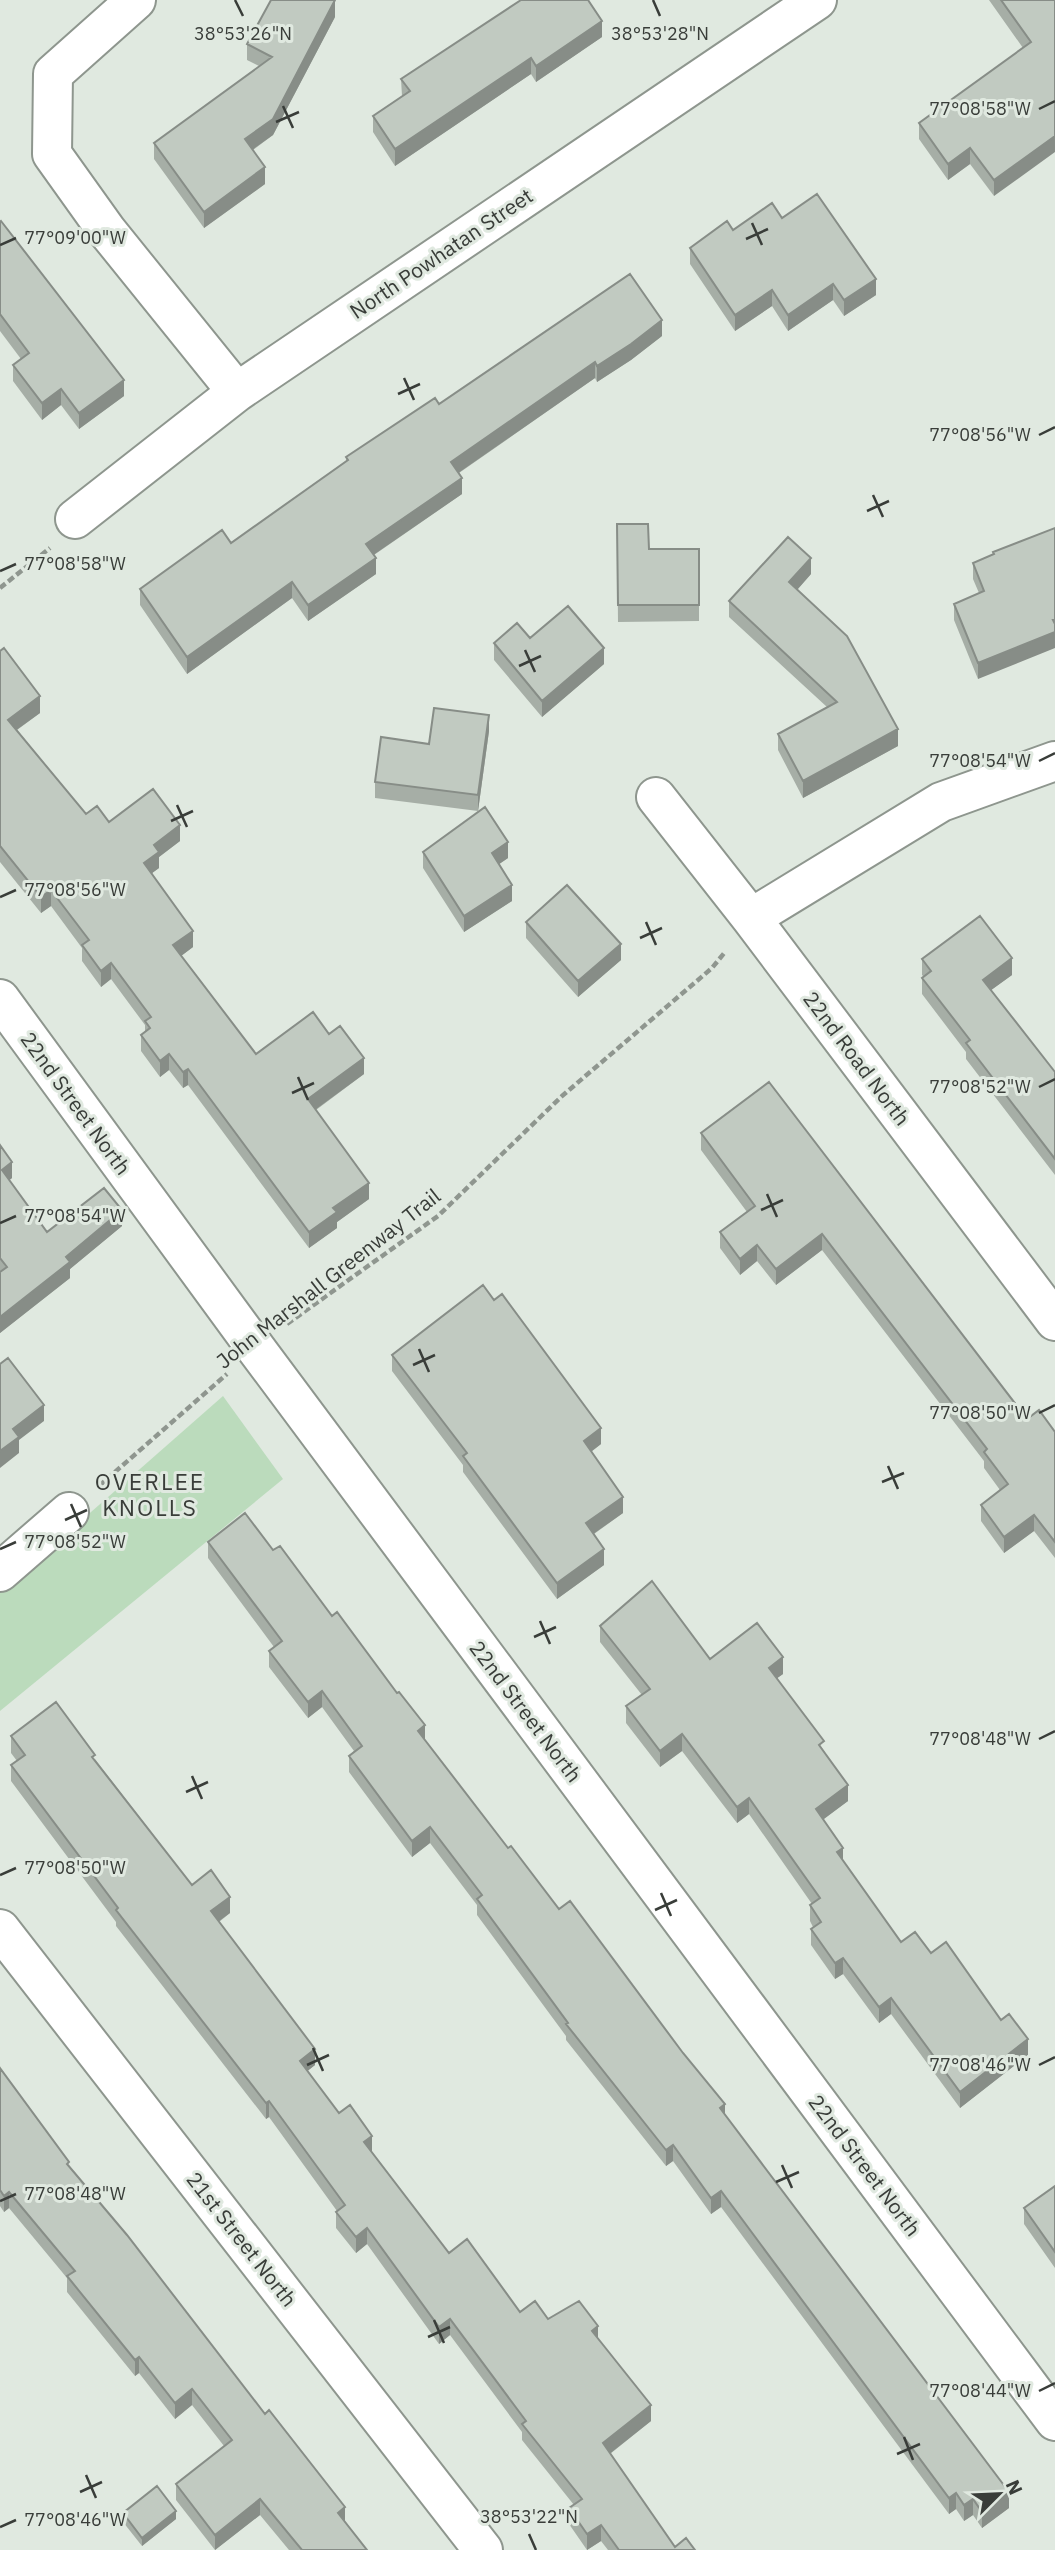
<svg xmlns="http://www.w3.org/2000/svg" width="1055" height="2550" viewBox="0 0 1055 2550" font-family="'IBM Plex Sans',sans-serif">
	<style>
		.green { fill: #bbdbbc }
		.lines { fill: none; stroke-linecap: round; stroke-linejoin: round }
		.street-casing { stroke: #8e968e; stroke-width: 42 }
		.path { stroke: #8f968f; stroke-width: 4.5; stroke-dasharray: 7 3.5; stroke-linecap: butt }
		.street { stroke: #fff; stroke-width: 38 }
		.wall { fill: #a6aea6 }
		.shaded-wall { fill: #878d87 }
		.building { fill: #c1cac1; stroke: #878d87; stroke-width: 2 }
		.ticks { fill: none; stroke: #393d39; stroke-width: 2.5 }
		.labels { text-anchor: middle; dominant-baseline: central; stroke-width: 6; stroke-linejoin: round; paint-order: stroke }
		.street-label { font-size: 21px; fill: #393d39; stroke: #e0e9e0 }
		.neighbourhood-label { font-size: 23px; letter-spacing: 2px; fill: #393d39; stroke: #e0e9e0 }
		.ticks-label { font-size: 18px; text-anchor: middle; fill: #393d39; stroke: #e0e9e0; stroke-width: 6; stroke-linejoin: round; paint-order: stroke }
	</style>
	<rect width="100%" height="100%" fill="#e0e9e0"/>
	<path class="green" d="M 223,1396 L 283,1479 L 0,1711 L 0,1592 Z"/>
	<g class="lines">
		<defs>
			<path id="street" d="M 136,0 L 53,74 L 52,154 L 107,231 L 237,392
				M 75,519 L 237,392 L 817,0
				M 656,797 L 751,918 L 1055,1321
				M 751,918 L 941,802 L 1055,761
				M 0,999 L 257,1350 L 1055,2421
				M 0,1572 L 69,1512
				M 0,1929 L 483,2550"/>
		</defs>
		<use href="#street" class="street-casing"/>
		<path class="path" d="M 0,588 L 50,548
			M 287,1324 L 438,1216 L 562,1096 L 712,968 L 725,952
			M 99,1486 L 227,1374"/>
		<use href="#street" class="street"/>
	</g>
	<path class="wall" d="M 989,0 L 1055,0 L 994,196 L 970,164 L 948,180 L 919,139 L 919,123 L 1023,48 Z
		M 335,17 L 273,135 L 253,150 L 265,184 L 204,228 L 154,159 L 154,143 L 259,66 L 247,60 L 247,44 Z
		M 602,37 L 536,82 L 531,74 L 395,166 L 373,132 L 373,116 L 402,96 L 401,79 Z
		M 782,218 L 876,295 L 844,316 L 833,300 L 788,331 L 772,306 L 735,331 L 690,264 L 690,248 L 733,230 Z
		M 0,222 L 124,396 L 79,429 L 61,405 L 42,420 L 13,381 L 13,365 L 21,359 L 0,331 Z
		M 662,336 L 631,360 L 597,382 L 595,378 L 459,473 L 462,494 L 374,555 L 376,574 L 308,621 L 292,598 L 187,674 L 140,605 L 140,589 L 231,543 L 346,461 L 346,457 L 439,404 Z
		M 617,524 L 649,549 L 699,549 L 699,621 L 618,622 Z
		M 1055,528 L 978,679 L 954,620 L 954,604 L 979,593 L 973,579 L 973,563 L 993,555 L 993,552 Z
		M 811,574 L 797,590 L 898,746 L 803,798 L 778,750 L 778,734 L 827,707 L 729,617 L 729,601 Z
		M 530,638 L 604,664 L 542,717 L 494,660 L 494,643 Z
		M 0,651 L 40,713 L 17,730 L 86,814 L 109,822 L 180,841 L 159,857 L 159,868 L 152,873 L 193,947 L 181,956 L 256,1054 L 329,1034 L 364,1074 L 316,1110 L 369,1199 L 337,1222 L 337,1228 L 309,1248 L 188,1085 L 183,1088 L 169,1070 L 160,1077 L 141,1051 L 141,1035 L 145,1032 L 145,1025 L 111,979 L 101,987 L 82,961 L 82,948 L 51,906 L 41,913 L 0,862 Z
		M 489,731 L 478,811 L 375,798 L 375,782 L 429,744 Z
		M 423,852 L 508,858 L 499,864 L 512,901 L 464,932 L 423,868 Z
		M 526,922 L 621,960 L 578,997 L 526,938 Z
		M 922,959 L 1012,975 L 991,990 L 1055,1072 L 1055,1175 L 966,1059 L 966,1052 L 922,994 L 922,978 L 924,977 L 922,975 Z
		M 769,1082 L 1027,1419 L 1055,1432 L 1055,1558 L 1034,1531 L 1004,1553 L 981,1521 L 981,1505 L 1000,1490 L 984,1468 L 984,1461 L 822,1250 L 776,1285 L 757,1261 L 740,1275 L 720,1248 L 720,1232 L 747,1212 L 701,1150 L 701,1133 Z
		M 0,1145 L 12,1178 L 9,1180 L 47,1232 L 122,1226 L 70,1269 L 70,1278 L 0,1333 Z
		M 392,1355 L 601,1444 L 591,1452 L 623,1513 L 594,1534 L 604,1565 L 557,1599 L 463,1472 L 463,1465 L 392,1371 Z
		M 208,1542 L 273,1550 L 425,1741 L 508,1848 L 559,1909 L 725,2115 L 1009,2508 L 982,2528 L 973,2515 L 964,2521 L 956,2509 L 949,2514 L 721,2207 L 711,2214 L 673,2161 L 666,2166 L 566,2040 L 566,2036 L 477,1915 L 477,1905 L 430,1843 L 412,1857 L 349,1772 L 349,1756 L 354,1751 L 322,1707 L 308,1718 L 269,1667 L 269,1651 L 274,1647 L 208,1558 Z
		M 600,1626 L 710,1659 L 783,1674 L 777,1678 L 824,1751 L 848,1801 L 823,1819 L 843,1861 L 901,1942 L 931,1953 L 1001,2020 L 1028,2055 L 960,2108 L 891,2014 L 879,2023 L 843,1974 L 835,1979 L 811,1945 L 811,1929 L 813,1927 L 810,1921 L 810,1905 L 812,1904 L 749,1814 L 737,1823 L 682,1751 L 660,1767 L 626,1723 L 626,1706 L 642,1695 L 600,1642 Z
		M 11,1736 L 95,1759 L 192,1885 L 230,1913 L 219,1922 L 315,2065 L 307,2071 L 339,2113 L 372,2152 L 449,2253 L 520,2312 L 548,2319 L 598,2338 L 651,2421 L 610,2454 L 675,2547 L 695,2550 L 608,2550 L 601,2541 L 587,2550 L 569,2524 L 569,2508 L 574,2505 L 522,2440 L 522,2432 L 450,2335 L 439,2344 L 367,2244 L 356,2253 L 336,2228 L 336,2212 L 337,2211 L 269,2117 L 266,2119 L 116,1926 L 116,1922 L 11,1781 L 11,1765 L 17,1761 L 11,1753 Z
		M 0,2068 L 69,2166 L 367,2550 L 289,2550 L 260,2515 L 215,2550 L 176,2500 L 176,2484 L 224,2446 L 192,2405 L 175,2419 L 139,2373 L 135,2376 L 67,2292 L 67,2278 L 9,2208 L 4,2212 L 0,2206 Z
		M 1055,2186 L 1055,2268 L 1024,2224 L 1024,2208 Z
		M 123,2513 L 176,2519 L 142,2546 L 123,2522 Z"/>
	<path class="shaded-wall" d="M 335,0 L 335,17 L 273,135 L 245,155 L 245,139 Z
		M 602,21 L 602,37 L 536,82 L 536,66 Z
		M 531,58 L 531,74 L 395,166 L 395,149 Z
		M 1055,136 L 1055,152 L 994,196 L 994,180 Z
		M 970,148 L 970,164 L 948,180 L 948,164 Z
		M 265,167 L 265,184 L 204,228 L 204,212 Z
		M 876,279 L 876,295 L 844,316 L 844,300 Z
		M 833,284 L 833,300 L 788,331 L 788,315 Z
		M 772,290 L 772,306 L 735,331 L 735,315 Z
		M 662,320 L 662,336 L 631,360 L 597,382 L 597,366 Z
		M 595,362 L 595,378 L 451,478 L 451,462 Z
		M 124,380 L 124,396 L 79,429 L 79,413 Z
		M 61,389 L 61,405 L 42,420 L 42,403 Z
		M 462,478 L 462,494 L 366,560 L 366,544 Z
		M 376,558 L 376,574 L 308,621 L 308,605 Z
		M 811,558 L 811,574 L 789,599 L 789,582 Z
		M 292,582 L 292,598 L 187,674 L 187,657 Z
		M 1055,620 L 1055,648 L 978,679 L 978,663 Z
		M 604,648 L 604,664 L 542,717 L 542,701 Z
		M 40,696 L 40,713 L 8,736 L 8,720 Z
		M 489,715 L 489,731 L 478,811 L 478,795 Z
		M 898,729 L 898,746 L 803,798 L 803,781 Z
		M 180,825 L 180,841 L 159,857 L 159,868 L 144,879 L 144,863 L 154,845 Z
		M 508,842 L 508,858 L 492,869 L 492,853 Z
		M 512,885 L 512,901 L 464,932 L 464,916 Z
		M 51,890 L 51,906 L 41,913 L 41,897 Z
		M 193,931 L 193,947 L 173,962 L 173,945 Z
		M 621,944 L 621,960 L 578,997 L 578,981 Z
		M 1012,958 L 1012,975 L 983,996 L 983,980 Z
		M 111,963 L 111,979 L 101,987 L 101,971 Z
		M 169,1054 L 169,1070 L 160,1077 L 160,1061 Z
		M 364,1058 L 364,1074 L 308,1115 L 308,1099 Z
		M 188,1069 L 188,1085 L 183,1088 L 183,1072 Z
		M 12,1162 L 12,1178 L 2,1186 L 2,1170 Z
		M 369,1183 L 369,1199 L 337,1222 L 337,1228 L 309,1248 L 309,1232 L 333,1208 Z
		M 122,1210 L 122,1226 L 70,1269 L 70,1278 L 0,1333 L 0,1317 L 66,1257 Z
		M 822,1234 L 822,1250 L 776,1285 L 776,1269 Z
		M 757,1245 L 757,1261 L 740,1275 L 740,1259 Z
		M 44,1405 L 44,1421 L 19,1440 L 19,1453 L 0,1468 L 0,1451 L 13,1429 Z
		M 601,1428 L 601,1444 L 584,1457 L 584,1441 Z
		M 623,1497 L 623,1513 L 586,1539 L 586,1523 Z
		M 1034,1515 L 1034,1531 L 1004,1553 L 1004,1537 Z
		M 604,1549 L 604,1565 L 557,1599 L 557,1583 Z
		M 783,1657 L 783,1674 L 769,1684 L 769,1668 Z
		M 322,1691 L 322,1707 L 308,1718 L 308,1702 Z
		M 425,1725 L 425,1741 L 418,1731 Z
		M 682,1734 L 682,1751 L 660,1767 L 660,1751 Z
		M 848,1785 L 848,1801 L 816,1825 L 816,1809 Z
		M 749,1798 L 749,1814 L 737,1823 L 737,1807 Z
		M 430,1827 L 430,1843 L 412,1857 L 412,1841 Z
		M 843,1848 L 843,1864 L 837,1852 Z
		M 230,1897 L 230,1913 L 211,1927 L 211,1911 Z
		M 843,1958 L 843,1974 L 835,1979 L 835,1963 Z
		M 891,1998 L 891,2014 L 879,2023 L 879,2007 Z
		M 1028,2039 L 1028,2055 L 960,2108 L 960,2092 Z
		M 315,2049 L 315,2065 L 300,2077 L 300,2061 Z
		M 269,2101 L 269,2117 L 266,2119 L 266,2103 Z
		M 725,2104 L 725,2120 L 720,2108 Z
		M 372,2136 L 372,2152 L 364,2158 L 364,2142 Z
		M 673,2145 L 673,2161 L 666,2166 L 666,2150 Z
		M 721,2191 L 721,2207 L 711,2214 L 711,2198 Z
		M 9,2192 L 9,2208 L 4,2212 L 4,2196 Z
		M 367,2228 L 367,2244 L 356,2253 L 356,2237 Z
		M 450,2319 L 450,2335 L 439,2344 L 439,2327 Z
		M 598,2326 L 598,2342 L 592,2331 Z
		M 139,2357 L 139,2373 L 135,2376 L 135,2360 Z
		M 192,2389 L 192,2405 L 175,2419 L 175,2403 Z
		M 651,2405 L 651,2421 L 603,2459 L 603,2443 Z
		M 1009,2492 L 1009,2508 L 982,2528 L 982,2512 Z
		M 956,2493 L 956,2509 L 949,2514 L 949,2498 Z
		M 260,2499 L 260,2515 L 215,2550 L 215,2535 Z
		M 973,2499 L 973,2515 L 964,2521 L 964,2505 Z
		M 345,2507 L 345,2523 L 338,2513 Z
		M 176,2511 L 176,2519 L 142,2546 L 142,2538 Z
		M 601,2525 L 601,2541 L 587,2550 L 587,2534 Z"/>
	<path class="building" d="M 271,0 L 335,0 L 273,119 L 245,139 L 265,167 L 204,212 L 154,143 L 272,57 L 247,44 Z
		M 521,0 L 588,0 L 602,21 L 536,66 L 531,58 L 395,149 L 373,116 L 410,91 L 401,79 Z
		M 1001,0 L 1055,0 L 1055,136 L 994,180 L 970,148 L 948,164 L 919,123 L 1031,42 Z
		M 817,194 L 876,279 L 844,300 L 833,284 L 788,315 L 772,290 L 735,315 L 690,248 L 727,221 L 733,230 L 772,203 L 782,218 Z
		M 1,221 L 124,380 L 79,413 L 61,389 L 42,403 L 13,365 L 29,353 L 0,314 L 0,222 Z
		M 630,274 L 662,320 L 631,344 L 597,366 L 595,362 L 451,462 L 462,478 L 366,544 L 376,558 L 308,605 L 292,582 L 187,657 L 140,589 L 222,530 L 231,543 L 348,460 L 346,457 L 435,398 L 439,404 Z
		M 617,524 L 648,524 L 649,549 L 699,549 L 699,605 L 618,605 Z
		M 1055,528 L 1055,620 L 1053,620 L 1055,624 L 1055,632 L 978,663 L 954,604 L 984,591 L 973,563 L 994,554 L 993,552 Z
		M 788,537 L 811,558 L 789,582 L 847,636 L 898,729 L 803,781 L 778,734 L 837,702 L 729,601 Z
		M 568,606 L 604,648 L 542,701 L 494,643 L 517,623 L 530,638 Z
		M 4,648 L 40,696 L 8,720 L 86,814 L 97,806 L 109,822 L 153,789 L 180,825 L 154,845 L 159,852 L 144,863 L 193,931 L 173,945 L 256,1054 L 313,1012 L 329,1034 L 340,1026 L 364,1058 L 308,1099 L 369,1183 L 333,1208 L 337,1212 L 309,1232 L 188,1069 L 183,1072 L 169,1054 L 160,1061 L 141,1035 L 150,1028 L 145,1021 L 151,1017 L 111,963 L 101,971 L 82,945 L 89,940 L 51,890 L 41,897 L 0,846 L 0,651 Z
		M 434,708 L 489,715 L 478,795 L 375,782 L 381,737 L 429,744 Z
		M 485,807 L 508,842 L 492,853 L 512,885 L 464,916 L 423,852 Z
		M 567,885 L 621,944 L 578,981 L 526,922 Z
		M 980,916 L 1012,958 L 983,980 L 1055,1072 L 1055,1159 L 966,1043 L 970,1040 L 922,978 L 931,971 L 922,959 Z
		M 769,1082 L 1027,1419 L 1039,1410 L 1055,1432 L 1055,1542 L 1034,1515 L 1004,1537 L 981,1505 L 1008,1484 L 984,1452 L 987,1449 L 822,1234 L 776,1269 L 757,1245 L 740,1259 L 720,1232 L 755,1206 L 701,1133 Z
		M 0,1145 L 12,1162 L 2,1170 L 47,1232 L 104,1188 L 122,1210 L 66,1257 L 70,1262 L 0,1317 L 0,1272 L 7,1267 L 0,1258 Z
		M 483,1285 L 494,1300 L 502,1294 L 601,1428 L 584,1441 L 623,1497 L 586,1523 L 604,1549 L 557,1583 L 463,1456 L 467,1453 L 392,1355 Z
		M 8,1358 L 44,1405 L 13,1429 L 19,1437 L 0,1451 L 0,1364 Z
		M 245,1513 L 273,1550 L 280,1546 L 332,1616 L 337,1612 L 397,1693 L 399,1692 L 425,1725 L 418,1731 L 508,1848 L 511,1846 L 559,1909 L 570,1901 L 683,2053 L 725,2104 L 720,2108 L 1009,2492 L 982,2512 L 973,2499 L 964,2505 L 956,2493 L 949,2498 L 721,2191 L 711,2198 L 673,2145 L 666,2150 L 566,2024 L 568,2023 L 477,1899 L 482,1895 L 430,1827 L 412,1841 L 349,1756 L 362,1746 L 322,1691 L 308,1702 L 269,1651 L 282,1641 L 208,1542 Z
		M 652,1581 L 710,1659 L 757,1623 L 783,1657 L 769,1668 L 824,1741 L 819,1745 L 848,1785 L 816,1809 L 843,1848 L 837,1852 L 901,1942 L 915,1932 L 931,1953 L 946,1942 L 1001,2020 L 1009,2014 L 1028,2039 L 960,2092 L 891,1998 L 879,2007 L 843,1958 L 835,1963 L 811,1929 L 821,1922 L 810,1905 L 820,1898 L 749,1798 L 737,1807 L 682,1734 L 660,1751 L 626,1706 L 650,1689 L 600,1626 Z
		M 56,1702 L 95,1755 L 92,1757 L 192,1885 L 211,1870 L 230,1897 L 211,1911 L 315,2049 L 300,2061 L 339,2113 L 350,2105 L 372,2136 L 364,2142 L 449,2253 L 467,2239 L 520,2312 L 535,2301 L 548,2319 L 579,2301 L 598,2326 L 592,2331 L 651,2405 L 603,2443 L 675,2547 L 686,2538 L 695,2550 L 619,2550 L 601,2525 L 587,2534 L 569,2508 L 582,2499 L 522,2424 L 526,2421 L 450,2319 L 439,2327 L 367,2228 L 356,2237 L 336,2212 L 345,2205 L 269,2101 L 266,2103 L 116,1910 L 118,1908 L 11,1765 L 25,1755 L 11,1736 Z
		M 0,2068 L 69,2162 L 67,2164 L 127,2235 L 265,2414 L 269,2410 L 345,2507 L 338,2513 L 367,2550 L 302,2550 L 260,2499 L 215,2535 L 176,2484 L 232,2440 L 192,2389 L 175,2403 L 139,2357 L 135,2360 L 67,2276 L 75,2271 L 9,2192 L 4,2196 L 0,2190 Z
		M 1055,2186 L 1055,2252 L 1024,2208 Z
		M 157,2486 L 176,2511 L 142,2538 L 123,2513 Z"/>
	<path class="ticks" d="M 235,0 L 243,16M 653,0 L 660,16M 283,106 L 293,128M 1039,109 L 1055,101M 276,122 L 299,112M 752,223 L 762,245M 746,239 L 768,229M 0,245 L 16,238M 404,378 L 414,400M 398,394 L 420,384M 1039,435 L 1055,427M 873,495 L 883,517M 867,511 L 889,501M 0,571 L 16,564M 525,650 L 535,672M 519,666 L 541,656M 1039,761 L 1055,753M 177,805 L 187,827M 171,821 L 193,811M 0,897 L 16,890M 646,922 L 656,945M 640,938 L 662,928M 298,1077 L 308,1100M 1039,1087 L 1055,1079M 292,1093 L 314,1083M 767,1194 L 777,1217M 761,1210 L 783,1200M 0,1223 L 16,1216M 419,1349 L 429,1372M 413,1365 L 435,1355M 1039,1413 L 1055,1405M 888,1466 L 898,1489M 882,1482 L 904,1473M 71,1504 L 81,1527M 65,1520 L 87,1510M 0,1549 L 16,1542M 540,1621 L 550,1644M 534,1637 L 556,1627M 1039,1739 L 1055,1731M 192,1776 L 202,1799M 186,1792 L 208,1782M 0,1875 L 16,1868M 661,1893 L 671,1916M 655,1910 L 677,1900M 313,2048 L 323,2071M 307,2065 L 329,2055M 1039,2065 L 1055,2057M 782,2165 L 792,2188M 776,2182 L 799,2172M 0,2201 L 16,2194M 434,2320 L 444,2343M 428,2337 L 450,2327M 1039,2391 L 1055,2383M 904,2437 L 913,2460M 897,2454 L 920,2444M 86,2475 L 96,2498M 80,2492 L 102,2482M 0,2527 L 16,2520M 529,2534 L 536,2550"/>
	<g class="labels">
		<g class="street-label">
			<text transform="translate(441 253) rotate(-34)">North Powhatan Street</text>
			<text transform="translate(857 1058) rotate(53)">22nd Road North</text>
			<text transform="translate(76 1103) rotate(54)">22nd Street North</text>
			<text transform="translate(328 1278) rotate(-38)">John Marshall Greenway Trail</text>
			<text transform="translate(526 1711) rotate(53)">22nd Street North</text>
			<text transform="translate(865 2165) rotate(53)">22nd Street North</text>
			<text transform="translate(242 2239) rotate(52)">21st Street North</text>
		</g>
		<g class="neighbourhood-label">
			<text x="150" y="1481">OVERLEE<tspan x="150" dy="26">KNOLLS</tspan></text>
		</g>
	</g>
	<g class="ticks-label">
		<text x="660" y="40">38°53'28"N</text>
		<text x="243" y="40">38°53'26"N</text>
		<text x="980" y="115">77°08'58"W</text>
		<text x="75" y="244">77°09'00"W</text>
		<text x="980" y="441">77°08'56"W</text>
		<text x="75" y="570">77°08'58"W</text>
		<text x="980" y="767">77°08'54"W</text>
		<text x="75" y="896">77°08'56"W</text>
		<text x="980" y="1093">77°08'52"W</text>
		<text x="75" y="1222">77°08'54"W</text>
		<text x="980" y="1419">77°08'50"W</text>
		<text x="75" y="1548">77°08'52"W</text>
		<text x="980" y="1745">77°08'48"W</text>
		<text x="75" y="1874">77°08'50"W</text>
		<text x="980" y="2071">77°08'46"W</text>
		<text x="75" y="2200">77°08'48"W</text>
		<text x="980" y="2397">77°08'44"W</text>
		<text x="529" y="2523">38°53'22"N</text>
		<text x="75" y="2526">77°08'46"W</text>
	</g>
	<g transform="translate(999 2494) rotate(66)" stroke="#e0e9e0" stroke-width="5" paint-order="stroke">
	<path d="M0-5L12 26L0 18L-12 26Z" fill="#393d39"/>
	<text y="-10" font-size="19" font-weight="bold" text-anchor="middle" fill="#393d39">N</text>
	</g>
</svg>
